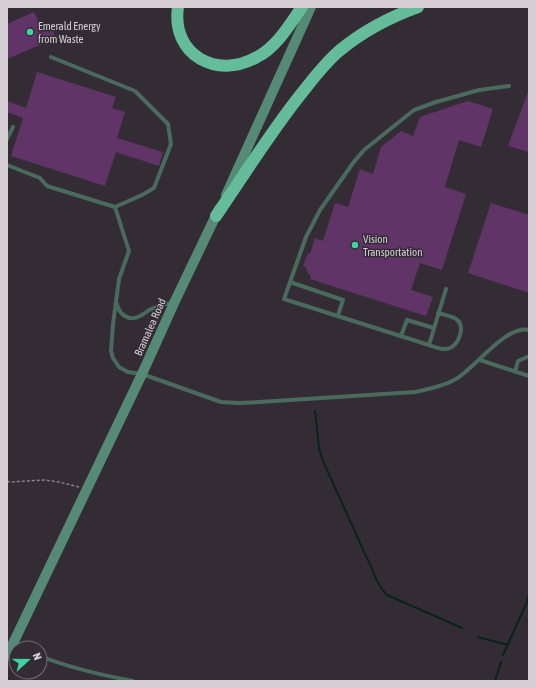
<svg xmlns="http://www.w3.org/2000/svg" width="536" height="688" viewBox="0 0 536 688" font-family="'Asap Condensed',sans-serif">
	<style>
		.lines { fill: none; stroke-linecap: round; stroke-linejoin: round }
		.stream { stroke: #08241a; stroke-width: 2 }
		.building { fill: #613468 }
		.path { stroke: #898289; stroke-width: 1.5; stroke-dasharray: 3 2; stroke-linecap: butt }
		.lane { stroke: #496a5d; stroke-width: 4 }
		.secondary { stroke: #558b76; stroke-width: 10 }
		.highway { stroke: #64bc9a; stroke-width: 12 }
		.poi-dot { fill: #3dd4a3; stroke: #342c35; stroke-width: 1.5 }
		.labels { text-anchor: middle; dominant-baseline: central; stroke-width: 3; stroke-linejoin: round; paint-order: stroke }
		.poi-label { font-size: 11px; fill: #d5cfd5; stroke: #342c35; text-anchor: start }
		.street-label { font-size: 11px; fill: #d5cfd5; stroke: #342c35 }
	</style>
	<rect width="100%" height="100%" fill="#342c35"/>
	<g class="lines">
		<path class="stream" d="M 315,411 L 319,448 L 323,461 L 365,554 C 373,568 375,583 387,595 L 462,628
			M 478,637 L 508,645
			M 503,655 L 527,602 L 529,593
			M 495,681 L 501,662"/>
	</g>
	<path class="building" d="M 34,12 L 41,26 L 49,22 L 56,38 L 7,59 L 7,24 Z
		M 37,72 L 116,97 L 112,108 L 125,112 L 117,138 L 163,152 L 159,166 L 116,152 L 105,186 L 11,156 L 23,118 L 7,112 L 7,101 L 26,108 Z
		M 528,92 L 529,92 L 529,152 L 508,146 Z
		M 468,101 L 493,109 L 481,147 L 459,140 L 445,187 L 466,194 L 442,270 L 420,263 L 411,290 L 433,297 L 426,316 L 310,279 L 311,276 L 307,272 L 306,267 L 303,266 L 308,253 L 310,254 L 315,238 L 323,241 L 335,203 L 348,207 L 360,169 L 373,174 L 381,147 L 401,131 L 413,136 L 420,117 Z
		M 491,203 L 529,215 L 529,293 L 468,273 Z"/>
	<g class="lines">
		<path class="path" d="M 7,481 L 10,482 L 44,480 L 59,482 L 79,487"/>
		<path class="lane" d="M 7,139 L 13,127
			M 7,165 L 40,178 L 47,186 L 115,207 L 142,195 L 154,188 L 171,144 L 168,124 L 135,91 L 51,57
			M 115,207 L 129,251 L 119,279 L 113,324 L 111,351 L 113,358 L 119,367 L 128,372 L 142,374 L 221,402 L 239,403 L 259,402 L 415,392 C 430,389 444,386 456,379 C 475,368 507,324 529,330
			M 290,282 L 343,300 L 338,315
			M 446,289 L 429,345 L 284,299 L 306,237 L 320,210 L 353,163 L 364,150 L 414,110 L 436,102 L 479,90 L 509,86
			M 117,304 C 119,314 128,321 138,317 C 143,315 147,311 151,309 C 158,306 166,304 173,302
			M 401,336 L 407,320 L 434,328
			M 429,345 C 435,347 443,351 450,348 C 459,344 466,326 456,319 C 452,316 444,315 438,313
			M 480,360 L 529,376
			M 515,372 L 518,361 L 527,357 L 529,357
			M 13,644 L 22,648
			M 40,656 C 70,668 101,675 133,681"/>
		<path class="secondary" d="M 226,195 L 311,7
			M 7,656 L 142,374 L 175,301 L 219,209"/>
		<path class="highway" d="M 178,7 C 171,55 217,80 257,57 C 277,47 290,24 302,7
			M 216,216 C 244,175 270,133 301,94 C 313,79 324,64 339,51 C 362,32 390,17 418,7"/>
	</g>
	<g class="poi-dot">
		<circle cx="30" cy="32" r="4"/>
		<circle cx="355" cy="245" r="4"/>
	</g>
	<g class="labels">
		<g class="poi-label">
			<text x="38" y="26">Emerald Energy<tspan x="38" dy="13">from Waste</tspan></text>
			<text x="363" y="239">Vision<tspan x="363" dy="13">Transportation</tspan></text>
		</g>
		<g class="street-label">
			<text transform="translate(150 327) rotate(-66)">Bramalea Road</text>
		</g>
	</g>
	<rect width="536" height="688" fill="none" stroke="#d5cfd5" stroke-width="16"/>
	<g transform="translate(28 660) rotate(69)"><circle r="19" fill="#342c35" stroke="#746d75"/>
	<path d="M0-3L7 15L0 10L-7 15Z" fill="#3dd4a3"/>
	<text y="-6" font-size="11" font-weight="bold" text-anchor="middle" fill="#d5cfd5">N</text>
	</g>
</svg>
